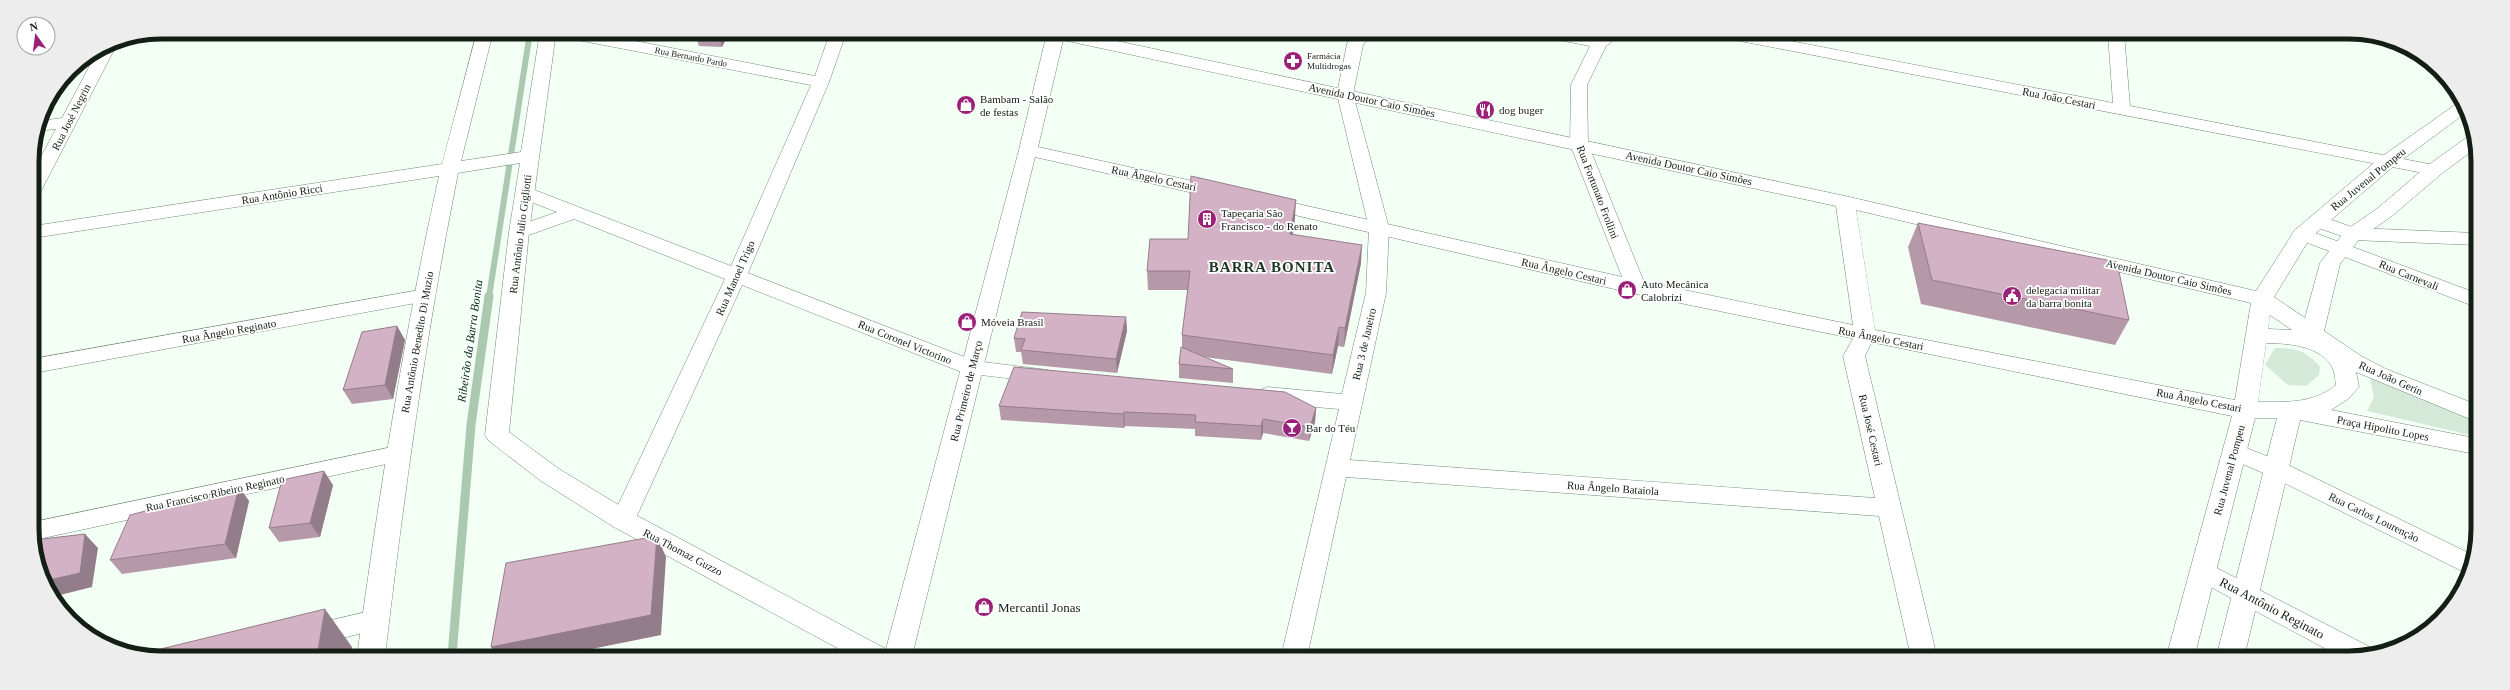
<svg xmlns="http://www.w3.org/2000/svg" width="2510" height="690" viewBox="0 0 2510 690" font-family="'Times New Roman',serif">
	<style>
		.green { fill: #d4e9d7 }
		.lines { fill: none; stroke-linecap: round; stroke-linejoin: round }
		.stream-far1 { stroke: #abc9b0; stroke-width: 6 }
		.stream { stroke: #abc9b0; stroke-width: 9 }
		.minor-casing { stroke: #708b75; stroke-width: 1 }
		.tertiary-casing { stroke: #708b75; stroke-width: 1 }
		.minor { fill: #fff; fill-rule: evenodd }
		.tertiary { fill: #fff; fill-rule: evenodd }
		.wall { fill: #b599a9 }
		.shaded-wall { fill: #947d8a }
		.building { fill: #d3b2c5; stroke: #947d8a }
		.labels { text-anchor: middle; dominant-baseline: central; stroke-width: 3.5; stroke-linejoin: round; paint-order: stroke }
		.far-poi-label { font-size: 9px; fill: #131e15; stroke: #fff; text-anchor: start }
		.far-street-label { font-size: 9px; fill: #131e15; stroke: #fff }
		.street-label { font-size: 11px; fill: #131e15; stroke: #fff }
		.poi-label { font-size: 11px; fill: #131e15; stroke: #fff; text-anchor: start }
		.water-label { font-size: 12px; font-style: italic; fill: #013313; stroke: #fff }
		.near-poi-label { font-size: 13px; fill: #131e15; stroke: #fff; text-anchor: start }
		.near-street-label { font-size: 13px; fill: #131e15; stroke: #fff }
		.district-label { font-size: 15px; font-weight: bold; letter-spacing: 1px; fill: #1f3724; stroke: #fff }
		.rim { fill: none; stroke: #131e15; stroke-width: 5 }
	</style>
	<rect width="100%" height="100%" fill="#f3fff5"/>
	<path class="green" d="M 2275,348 C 2295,348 2306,350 2320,367 L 2319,375 L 2306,386 L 2288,385 L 2265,365 Z
		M 2369,374 L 2475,419 L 2475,436 L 2367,411 L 2374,397 Z"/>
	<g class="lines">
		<path class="stream-far1" d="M 489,297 L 530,32"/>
		<path class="stream" d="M 452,656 L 471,425 L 489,296"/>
		<defs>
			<path id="minor" d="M 554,32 L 589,32 L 815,76 L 830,33 L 846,33 L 829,82 L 748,273 L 975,361 L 1048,370 L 1051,375 L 1048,380 L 1040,382 L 964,373 L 742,285 L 635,520 L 631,526 L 623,529 L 615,526 L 611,520 L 725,279 L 574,219 L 526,236 L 512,236 L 509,232 L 512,228 L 557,212 L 518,197 L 516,193 L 518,189 L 532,189 L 731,266 L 811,85 L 562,37 Z
				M 1355,33 L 1372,33 L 1363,45 L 1353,94 L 1389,228 L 1386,293 L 1350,460 L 1875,498 L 1843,356 L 1858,330 L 1865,328 L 1872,330 L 1875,335 L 1865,356 L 1937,657 L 1911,657 L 1879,516 L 1346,477 L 1307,657 L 1281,657 L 1339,409 L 1268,403 L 1260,400 L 1257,395 L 1260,390 L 1268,387 L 1342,394 L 1366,293 L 1369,228 L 1337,94 L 1347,44 Z
				M 1542,34 L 1574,34 L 1596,38 L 1603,34 L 1621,34 L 1606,46 L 1587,85 L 1588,144 L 1646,287 L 1643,292 L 1636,293 L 1629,292 L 1626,287 L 1570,144 L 1571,85 L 1590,46 L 1544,37 Z
				M 1722,34 L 1754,34 L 2113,103 L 2108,34 L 2124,34 L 2130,106 L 2434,165 L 2440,166 L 2443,170 L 2440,174 L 2434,175 L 1730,39 Z
				M 115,41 L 117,44 L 41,191 L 39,195 L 33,196 L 32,173 L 56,129 L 37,131 L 40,121 L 62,118 L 97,52 Z
				M 2317,215 L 2355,228 L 2476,233 L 2476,245 L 2353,240 L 2310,225 L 2308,221 L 2310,217 Z
				M 2302,228 L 2476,293 L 2476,307 L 2295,238 L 2292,234 L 2295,230 Z
				M 425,289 L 432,290 L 435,295 L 432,300 L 34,373 L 33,359 Z
				M 2234,443 L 2284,463 L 2475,556 L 2468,574 L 2268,475 L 2226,457 L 2223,451 L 2226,445 Z
				M 397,446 L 405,448 L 408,454 L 405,460 L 34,540 L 34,522 Z
				M 2203,561 L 2372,648 L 2375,654 L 2357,658 L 2343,658 L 2194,578 L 2191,571 L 2194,564 Z
				M 375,610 L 384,613 L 388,620 L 384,627 L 310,647 L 301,644 L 297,636 L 301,628 L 310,625 Z"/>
			<path id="tertiary" d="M 477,32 L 493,32 L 461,161 L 521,152 L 540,32 L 556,32 L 529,232 L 509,432 L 559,469 L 632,513 L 886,649 L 1019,150 L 1047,33 L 1079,33 L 1845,196 L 2256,291 L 2295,230 L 2381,157 L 2462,100 L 2467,112 L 2395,165 L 2310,238 L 2274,297 L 2305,318 L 2320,263 L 2346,230 L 2378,208 L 2427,166 L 2470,135 L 2475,134 L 2476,148 L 2441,174 L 2392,216 L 2360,238 L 2340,264 L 2324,331 L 2361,356 L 2386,369 L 2475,404 L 2475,421 L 2356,372 L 2359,387 L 2348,399 L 2331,410 L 2475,438 L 2475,454 L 2300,420 L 2244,658 L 2216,658 L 2277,418 L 2255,418 L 2194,658 L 2166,658 L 2232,416 L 1636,294 L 1260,207 L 1257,203 L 1260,199 L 1267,197 L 1636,280 L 1853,325 L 1836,206 L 1063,40 L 1038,147 L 1220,187 L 1227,189 L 1230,193 L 1227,197 L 1220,199 L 1035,157 L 912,656 L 852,656 L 614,527 L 541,481 L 489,441 L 485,435 L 509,232 L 520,163 L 458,173 C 426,333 404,494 385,656 L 357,656 C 379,495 404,334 439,176 L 33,238 L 33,226 L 442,164 ZM 1856,210 L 2251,303 L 2235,400 L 1875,330 ZM 2270,315 L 2292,330 L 2268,329 ZM 2266,343 C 2288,343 2323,346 2333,369 C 2335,373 2335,380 2336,385 C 2313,404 2286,402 2258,402 Z"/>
		</defs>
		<use href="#minor" class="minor-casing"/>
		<use href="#tertiary" class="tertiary-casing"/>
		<use href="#minor" class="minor"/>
		<use href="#tertiary" class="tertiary"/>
	</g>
	<path class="wall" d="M 729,33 L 722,47 L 699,46 L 695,34 Z
		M 1295,218 L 1293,235 L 1361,263 L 1344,347 L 1338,346 L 1332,374 L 1204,357 L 1233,369 L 1233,383 L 1179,378 L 1179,364 L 1182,347 L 1182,335 L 1188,290 L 1148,290 L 1147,271 L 1188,239 Z
		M 1918,223 L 2129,320 L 2115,345 L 1921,304 L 1908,247 Z
		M 1126,317 L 1127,331 L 1117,373 L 1023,364 L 1021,352 L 1016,352 L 1014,338 Z
		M 397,326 L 405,340 L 393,399 L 352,404 L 343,390 Z
		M 999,406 L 1316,408 L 1315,422 L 1309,441 L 1263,433 L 1261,440 L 1195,436 L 1195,429 L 1125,426 L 1124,428 L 1001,420 Z
		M 333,485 L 320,537 L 279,542 L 269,528 Z
		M 239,487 L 249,501 L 236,558 L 122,574 L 110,560 Z"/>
	<path class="shaded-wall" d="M 719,33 L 729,33 L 722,47 L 718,34 Z
		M 1296,200 L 1295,218 L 1289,253 L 1290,234 Z
		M 1362,245 L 1361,263 L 1344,347 L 1345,328 Z
		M 1126,317 L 1127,331 L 1117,373 L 1116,359 Z
		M 397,326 L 405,340 L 393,399 L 385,385 Z
		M 1339,327 L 1338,346 L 1332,374 L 1333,355 Z
		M 1316,408 L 1315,422 L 1309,441 L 1310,427 Z
		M 1124,412 L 1125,426 L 1124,428 L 1123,414 Z
		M 1263,419 L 1263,433 L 1261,440 L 1261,426 Z
		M 324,471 L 333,485 L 320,537 L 310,523 Z
		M 239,487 L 249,501 L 236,558 L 225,544 Z
		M 85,534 L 98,548 L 92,587 L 52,597 L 49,593 L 45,581 Z
		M 657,536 L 666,557 L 661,635 L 557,656 L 497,656 L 491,647 Z
		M 325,609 L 352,647 L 351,656 L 317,656 Z"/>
	<path class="building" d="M 696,33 L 719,33 L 718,34 L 695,34 Z
		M 1191,176 L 1296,200 L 1290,234 L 1362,245 L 1345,328 L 1339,327 L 1333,355 L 1182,335 L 1190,271 L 1147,271 L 1150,239 L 1188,239 Z
		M 1918,223 L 2117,262 L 2129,320 L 1932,280 Z
		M 1022,312 L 1126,317 L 1116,359 L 1021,350 L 1025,339 L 1014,338 Z
		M 397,326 L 385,385 L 343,390 L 362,332 Z
		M 1181,347 L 1233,369 L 1179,364 Z
		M 1014,367 L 1285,392 L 1316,408 L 1310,427 L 1263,419 L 1261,426 L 1195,422 L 1196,415 L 1124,412 L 1123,414 L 999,406 Z
		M 324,471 L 310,523 L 269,528 L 282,480 Z
		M 239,487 L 225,544 L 110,560 L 130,515 Z
		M 85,534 L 80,573 L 45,581 L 35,554 L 34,540 Z
		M 657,536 L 651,615 L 491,647 L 506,563 Z
		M 325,609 L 317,656 L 136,655 Z"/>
	<defs>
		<symbol id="pharmacy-disc" viewBox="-11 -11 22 22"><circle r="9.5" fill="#9b2077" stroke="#fff"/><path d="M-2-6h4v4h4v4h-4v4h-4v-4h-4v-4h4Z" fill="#fff"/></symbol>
		<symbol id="shop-disc" viewBox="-11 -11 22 22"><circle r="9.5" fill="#9b2077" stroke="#fff"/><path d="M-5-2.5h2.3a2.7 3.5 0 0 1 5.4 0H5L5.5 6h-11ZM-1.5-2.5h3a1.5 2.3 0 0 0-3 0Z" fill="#fff"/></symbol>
		<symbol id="restaurant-disc" viewBox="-11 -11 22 22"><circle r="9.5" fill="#9b2077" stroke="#fff"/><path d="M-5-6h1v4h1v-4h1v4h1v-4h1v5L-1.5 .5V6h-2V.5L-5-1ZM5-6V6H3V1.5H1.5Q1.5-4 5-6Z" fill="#fff"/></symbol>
		<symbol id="building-disc" viewBox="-11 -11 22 22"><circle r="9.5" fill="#9b2077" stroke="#fff"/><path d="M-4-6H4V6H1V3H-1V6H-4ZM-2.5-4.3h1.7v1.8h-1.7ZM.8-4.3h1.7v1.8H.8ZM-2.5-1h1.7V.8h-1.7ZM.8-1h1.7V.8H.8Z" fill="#fff"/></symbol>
		<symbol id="civic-disc" viewBox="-11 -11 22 22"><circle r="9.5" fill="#9b2077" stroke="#fff"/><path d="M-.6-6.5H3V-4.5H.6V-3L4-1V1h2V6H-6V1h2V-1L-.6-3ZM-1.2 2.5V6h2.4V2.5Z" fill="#fff"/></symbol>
		<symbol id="bar-disc" viewBox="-11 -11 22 22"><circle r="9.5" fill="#9b2077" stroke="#fff"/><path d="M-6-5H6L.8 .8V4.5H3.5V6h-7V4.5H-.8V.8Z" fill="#fff"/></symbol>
	</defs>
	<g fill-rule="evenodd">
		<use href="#pharmacy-disc" x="1282" y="50" width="22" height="22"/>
		<use href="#shop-disc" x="955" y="94" width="22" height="22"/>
		<use href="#restaurant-disc" x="1474" y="99" width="22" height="22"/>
		<use href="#building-disc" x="1196" y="208" width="22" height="22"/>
		<use href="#shop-disc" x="1616" y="279" width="22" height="22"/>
		<use href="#civic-disc" x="2001" y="285" width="22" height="22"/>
		<use href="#shop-disc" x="956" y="311" width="22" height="22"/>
		<use href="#bar-disc" x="1281" y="417" width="22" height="22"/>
		<use href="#shop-disc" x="973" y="596" width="22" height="22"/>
	</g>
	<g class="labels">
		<g class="far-poi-label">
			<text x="1307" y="56">Farmácia<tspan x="1307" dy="10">Multidrogas</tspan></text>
		</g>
		<g class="far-street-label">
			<text transform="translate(691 57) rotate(11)">Rua Bernardo Pardo</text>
		</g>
		<g class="street-label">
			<text transform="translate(2059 98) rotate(11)">Rua João Cestari</text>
			<text transform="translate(1372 100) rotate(12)">Avenida Doutor Caio Simões</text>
			<text transform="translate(71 117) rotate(-63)">Rua José Negrin</text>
			<text transform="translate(1689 168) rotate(12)">Avenida Doutor Caio Simões</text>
			<text transform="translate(1154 178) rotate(12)">Rua Ângelo Cestari</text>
			<text transform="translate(2368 179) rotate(-39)">Rua Juvenal Pompeu</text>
			<text transform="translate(1598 192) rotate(69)">Rua Fortunato Frollini</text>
			<text transform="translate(282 194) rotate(-9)">Rua Antônio Ricci</text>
			<text transform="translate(520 234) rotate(-83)">Rua Antônio Julio Gigliotti</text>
			<text transform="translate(1564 271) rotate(13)">Rua Ângelo Cestari</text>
			<text transform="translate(2409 275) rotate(22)">Rua Carnevali</text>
			<text transform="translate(2169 277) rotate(13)">Avenida Doutor Caio Simões</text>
			<text transform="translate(735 278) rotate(-66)">Rua Manoel Trigo</text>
			<text transform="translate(229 331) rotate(-10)">Rua Ângelo Reginato</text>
			<text transform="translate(1881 338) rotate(11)">Rua Ângelo Cestari</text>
			<text transform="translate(417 342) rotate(-80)">Rua Antônio Benedito Di Muzio</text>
			<text transform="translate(905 342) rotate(22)">Rua Coronel Victorino</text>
			<text transform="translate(1364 344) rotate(-77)">Rua 3 de Janeiro</text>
			<text transform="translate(2391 378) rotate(24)">Rua João Gerin</text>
			<text transform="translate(966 391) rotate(-76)">Rua Primeiro de Março</text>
			<text transform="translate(2199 400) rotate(11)">Rua Ângelo Cestari</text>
			<text transform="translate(2383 428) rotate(11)">Praça Hipolito Lopes</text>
			<text transform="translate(1871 430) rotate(77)">Rua José Cestari</text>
			<text transform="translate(2229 470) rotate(-75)">Rua Juvenal Pompeu</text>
			<text transform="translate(1613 488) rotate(4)">Rua Ângelo Bataiola</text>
			<text transform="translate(215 493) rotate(-12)">Rua Francisco Ribeiro Reginato</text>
			<text transform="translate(2374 517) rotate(26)">Rua Carlos Lourenção</text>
			<text transform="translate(683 552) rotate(28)">Rua Thomaz Guzzo</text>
		</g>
		<g class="poi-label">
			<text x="980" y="99">Bambam - Salão<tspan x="980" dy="13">de festas</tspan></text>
			<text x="1499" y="110">dog buger</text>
			<text x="1221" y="213">Tapeçaria São<tspan x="1221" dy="13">Francisco - do Renato</tspan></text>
			<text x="1641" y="284">Auto Mecânica<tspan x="1641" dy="13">Calobrizi</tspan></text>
			<text x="2026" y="290">delegacia militar<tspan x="2026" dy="13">da barra bonita</tspan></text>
			<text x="981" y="322">Móveia Brasil</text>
			<text x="1306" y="428">Bar do Téu</text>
		</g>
		<g class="water-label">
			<text transform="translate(470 341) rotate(-82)">Ribeirão da Barra Bonita</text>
		</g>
		<g class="near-poi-label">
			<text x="998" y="607">Mercantil Jonas</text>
		</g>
		<g class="near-street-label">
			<text transform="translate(2272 608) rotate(28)">Rua Antônio Reginato</text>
		</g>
		<g class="district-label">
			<text x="1272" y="267">BARRA BONITA</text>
		</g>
	</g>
	<path d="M0 0H2510V690H0ZM161 39H2349A122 122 0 0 1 2471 161V529A122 122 0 0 1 2349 651H161A122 122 0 0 1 39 529V161A122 122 0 0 1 161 39Z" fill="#ecedec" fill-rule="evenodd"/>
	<path class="rim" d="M161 39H2349A122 122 0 0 1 2471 161V529A122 122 0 0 1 2349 651H161A122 122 0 0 1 39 529V161A122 122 0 0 1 161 39Z"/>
	<g transform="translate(36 36) rotate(346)"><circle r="19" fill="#ffffff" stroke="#a1a5a1"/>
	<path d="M0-3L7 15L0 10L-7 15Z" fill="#9b2077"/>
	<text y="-6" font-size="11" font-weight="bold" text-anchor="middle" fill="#131e15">N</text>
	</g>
</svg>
